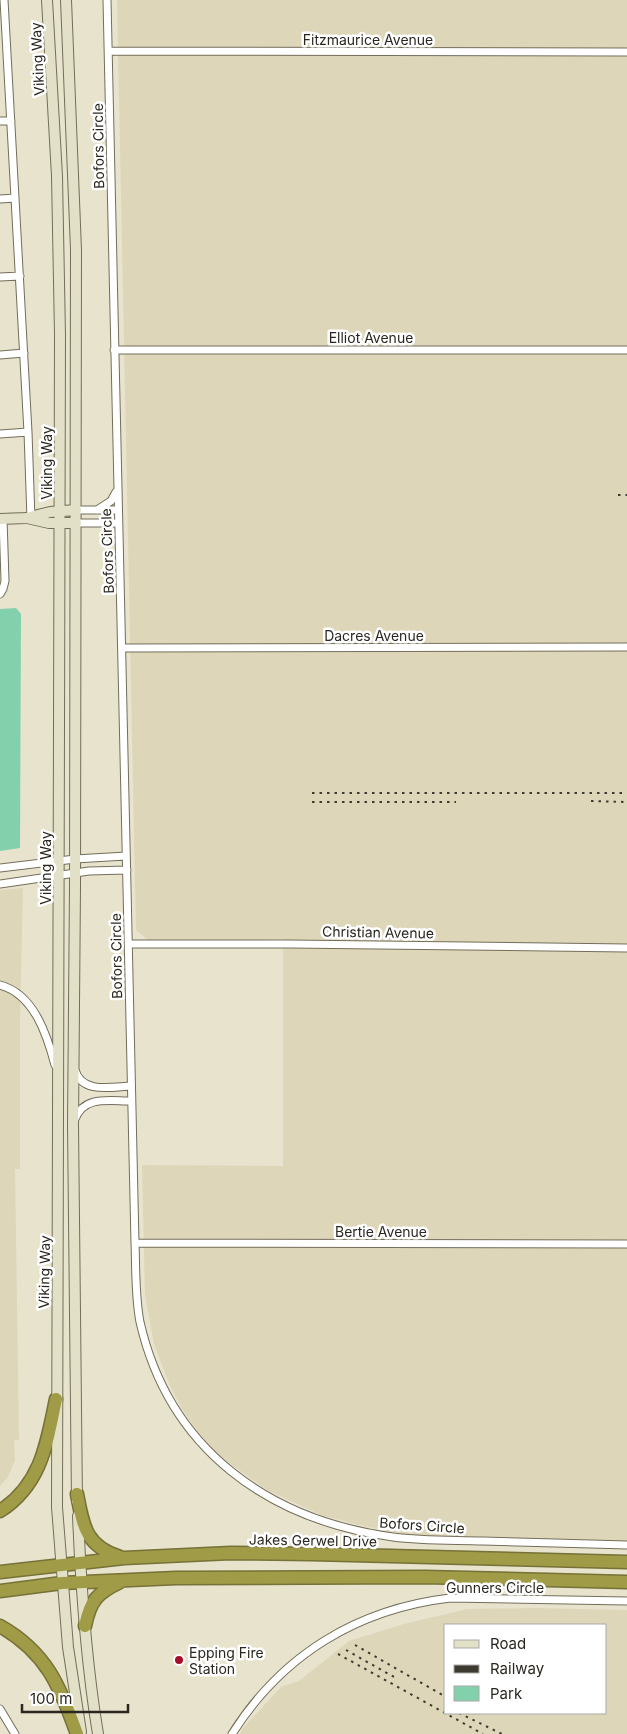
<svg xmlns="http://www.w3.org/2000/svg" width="627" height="1734" viewBox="0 0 627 1734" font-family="Inter,sans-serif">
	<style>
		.built { fill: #ded6b9; fill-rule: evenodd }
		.green { fill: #83d1ac }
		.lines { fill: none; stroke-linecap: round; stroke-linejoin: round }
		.street-casing { stroke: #736e5a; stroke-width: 9 }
		.secondary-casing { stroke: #736e5a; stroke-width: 12 }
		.highway-casing { stroke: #767238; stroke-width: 15 }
		.street { stroke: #fff; stroke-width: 7 }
		.secondary { stroke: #e2e1c8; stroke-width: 10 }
		.highway { stroke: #a09b46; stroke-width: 12 }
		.rail { stroke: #3d3a31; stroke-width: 2; stroke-dasharray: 2.5 5; stroke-linecap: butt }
		.poi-dot { fill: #a60d2d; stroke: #fff; stroke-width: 2 }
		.labels { text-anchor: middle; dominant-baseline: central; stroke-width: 5; stroke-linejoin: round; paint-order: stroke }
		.street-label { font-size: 14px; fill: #29271f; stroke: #fff }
		.poi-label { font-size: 14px; fill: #29271f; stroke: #fff; text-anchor: start }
	</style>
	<rect width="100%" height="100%" fill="#e8e3cd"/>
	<path class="built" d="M 117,0 L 627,0 L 627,1541 L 413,1536 L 359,1525 L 321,1515 L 267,1490 L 218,1455 L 196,1429 L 182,1409 L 170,1386 L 154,1344 L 145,1295 L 142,1165 L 283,1166 L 283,939 L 151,943 L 136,930 Z
		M 23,888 L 20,1018 L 20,1169 L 15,1169 L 19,1440 L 14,1440 L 15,1460 L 8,1477 L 0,1486 L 0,890 Z
		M 535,1608 L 627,1610 L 627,1734 L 240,1734 L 243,1728 L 281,1687 L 299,1681 L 349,1641 L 404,1624 L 467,1609 ZM 446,1625 L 606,1625 L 606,1713 L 446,1713 Z"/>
	<path class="green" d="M 16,608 L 21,614 L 20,848 L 0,851 L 0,609 Z"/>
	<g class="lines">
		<defs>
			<path id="street" d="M 4,0 L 28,432 L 31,519
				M 107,0 L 135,1243 C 136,1269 135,1296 140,1322 C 169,1449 268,1520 393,1537 C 423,1541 453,1540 483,1541 C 531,1542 579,1544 627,1545
				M 109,51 L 627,52
				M 0,121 L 11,121
				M 0,199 L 15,198
				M 0,277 L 20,276
				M 114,350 L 627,350
				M 0,355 L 24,353
				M 0,434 L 28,432
				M 76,510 L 118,510
				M 97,510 L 111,501 L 116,492
				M 76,523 L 118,523
				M 0,594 L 3,589 L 5,581 L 3,518
				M 122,648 L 627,647
				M 0,868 L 75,859 L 126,856
				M 0,884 L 89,871 L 127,870
				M 129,944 L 289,944 L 627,948
				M 0,985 C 34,994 47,1035 55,1065
				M 75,1070 C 82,1094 111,1087 131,1086
				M 75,1119 C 84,1095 110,1101 131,1101
				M 135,1243 L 627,1244
				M 0,1709 L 15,1734
				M 232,1734 C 282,1655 357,1609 450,1598 L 627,1601"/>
			<path id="secondary" d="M 47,0 L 57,176 L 60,335 L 57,1507 L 68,1647 L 81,1732
				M 66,0 L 76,250 L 75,887 L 73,1125 L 77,1501
				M 27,518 L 49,523 L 76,523
				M 0,519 L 26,518 L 50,512 L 76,510
				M 78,1516 C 81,1589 86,1662 98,1734"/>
			<path id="highway" d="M 77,1494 C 83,1525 85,1546 120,1557
				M 0,1511 C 41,1485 47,1443 56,1399
				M 0,1572 L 124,1558 L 231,1553 L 311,1554 L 627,1562
				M 0,1591 L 62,1583 L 176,1578 L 425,1577 L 627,1582
				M 0,1626 C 46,1652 60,1686 77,1734
				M 85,1626 C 90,1601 97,1593 120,1582"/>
		</defs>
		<use href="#street" class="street-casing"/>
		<use href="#secondary" class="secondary-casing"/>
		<use href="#highway" class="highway-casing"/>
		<use href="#street" class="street"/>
		<use href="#secondary" class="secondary"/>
		<use href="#highway" class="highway"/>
		<path class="rail" d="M 618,495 L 627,495
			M 312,793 L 627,793
			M 591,801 L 627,802
			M 312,802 L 456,802
			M 355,1645 L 446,1697
			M 346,1650 L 394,1677
			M 338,1654 L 483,1734
			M 459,1713 L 502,1734"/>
	</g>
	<circle class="poi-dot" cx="179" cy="1660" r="5"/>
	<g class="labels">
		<g class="street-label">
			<text x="368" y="39">Fitzmaurice Avenue</text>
			<text transform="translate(37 59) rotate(-93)">Viking Way</text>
			<text transform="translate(98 146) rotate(-91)">Bofors Circle</text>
			<text x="371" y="337">Elliot Avenue</text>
			<text transform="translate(46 463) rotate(-90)">Viking Way</text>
			<text transform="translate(107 551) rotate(-92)">Bofors Circle</text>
			<text x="374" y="635">Dacres Avenue</text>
			<text transform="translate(45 868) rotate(-90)">Viking Way</text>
			<text transform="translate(378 932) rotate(1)">Christian Avenue</text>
			<text transform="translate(116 956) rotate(-91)">Bofors Circle</text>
			<text x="381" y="1231">Bertie Avenue</text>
			<text transform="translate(44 1272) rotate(-89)">Viking Way</text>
			<text transform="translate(422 1525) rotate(4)">Bofors Circle</text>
			<text transform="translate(313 1540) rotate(1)">Jakes Gerwel Drive</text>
			<text x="495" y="1587">Gunners Circle</text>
		</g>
		<g class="poi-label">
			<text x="189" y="1652">Epping Fire<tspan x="189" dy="16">Station</tspan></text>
		</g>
	</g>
	<rect x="444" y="1624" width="162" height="90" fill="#ffffff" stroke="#a9a9a5"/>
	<rect x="454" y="1640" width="25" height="8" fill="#e2e1c8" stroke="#a9a9a5"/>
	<text x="490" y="1649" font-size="15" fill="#29271f">Road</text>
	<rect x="454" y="1665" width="25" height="8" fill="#3d3a31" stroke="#a9a9a5"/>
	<text x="490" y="1674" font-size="15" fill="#29271f">Railway</text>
	<rect x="454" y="1686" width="25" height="15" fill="#83d1ac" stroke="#a9a9a5"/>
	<text x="490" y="1699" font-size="15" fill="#29271f">Park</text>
	<path d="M22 1704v8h106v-8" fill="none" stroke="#29271f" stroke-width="2.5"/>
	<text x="30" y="1704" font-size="15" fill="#29271f" stroke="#ffffff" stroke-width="4" paint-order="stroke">100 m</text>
</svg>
